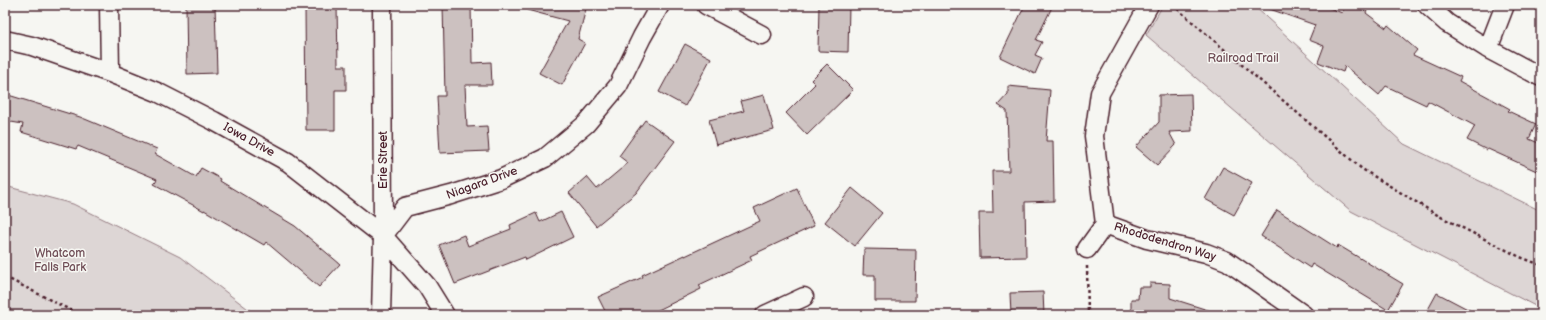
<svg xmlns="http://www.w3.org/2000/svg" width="1546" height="320" viewBox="0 0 1546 320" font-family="'Balsamiq Sans',sans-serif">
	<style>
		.green { fill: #ddd6d5; stroke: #947a80 }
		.building { fill: #ccc1c0; stroke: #4a1f2b }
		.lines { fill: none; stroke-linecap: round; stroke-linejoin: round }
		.minor-casing { stroke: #4a1f2b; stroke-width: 21 }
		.path { stroke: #4a1f2b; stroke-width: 2.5; stroke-dasharray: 3 3; stroke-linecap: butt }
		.minor { stroke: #f6f6f2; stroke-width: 18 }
		.labels { text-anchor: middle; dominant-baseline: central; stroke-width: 3; stroke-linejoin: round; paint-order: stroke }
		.park-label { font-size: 12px; fill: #6f4d56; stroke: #f6f6f2 }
		.street-label { font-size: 12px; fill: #4a1f2b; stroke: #f6f6f2 }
	</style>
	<rect width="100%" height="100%" fill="#f6f6f2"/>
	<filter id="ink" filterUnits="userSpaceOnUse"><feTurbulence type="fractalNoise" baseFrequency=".025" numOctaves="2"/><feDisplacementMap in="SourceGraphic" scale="8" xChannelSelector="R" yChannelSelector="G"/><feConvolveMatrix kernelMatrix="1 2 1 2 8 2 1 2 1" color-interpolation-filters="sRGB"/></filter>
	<g filter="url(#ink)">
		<path class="green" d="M 1163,5 L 1253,5 L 1404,144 L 1541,211 L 1541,309 L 1351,211 L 1146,35 Z
			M 5,186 L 73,204 L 180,257 L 256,315 L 5,315 Z"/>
		<path class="building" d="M 186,5 L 215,5 L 217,73 L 187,74 Z
			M 305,5 L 337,5 L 338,66 L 346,66 L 346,90 L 335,90 L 335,130 L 306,130 Z
			M 443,5 L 471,5 L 472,63 L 491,62 L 492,85 L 465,85 L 467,127 L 487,126 L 489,151 L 440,153 L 437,96 L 445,96 Z
			M 527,5 L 587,5 L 578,39 L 585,43 L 562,85 L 539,73 L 568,21 L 527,10 Z
			M 819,5 L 849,5 L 848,52 L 818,51 Z
			M 1025,5 L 1053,5 L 1036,40 L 1042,42 L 1035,55 L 1042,58 L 1035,74 L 1000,57 Z
			M 1264,5 L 1322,5 L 1342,13 L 1345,5 L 1352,5 L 1367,11 L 1366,13 L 1386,28 L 1388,25 L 1417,50 L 1413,55 L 1461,77 L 1459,81 L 1510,109 L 1508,111 L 1536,124 L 1529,139 L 1541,144 L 1541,173 L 1488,149 L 1487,150 L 1467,140 L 1475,126 L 1428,101 L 1426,105 L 1386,86 L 1379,95 L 1345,66 L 1343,72 L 1318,62 L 1324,46 L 1309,40 L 1315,25 L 1264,7 Z
			M 685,44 L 711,58 L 685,106 L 659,92 Z
			M 827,64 L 853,90 L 807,135 L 786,113 L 815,84 L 811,80 Z
			M 1008,86 L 1050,90 L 1046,141 L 1053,141 L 1054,201 L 1025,202 L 1026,257 L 980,258 L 979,213 L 993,213 L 992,171 L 1009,171 L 1007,111 L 998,105 L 1008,94 Z
			M 5,94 L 80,117 L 157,149 L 155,154 L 196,177 L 201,168 L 221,179 L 220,181 L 295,226 L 340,264 L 319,287 L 266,242 L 264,245 L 204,210 L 204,211 L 154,184 L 157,179 L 78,146 L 76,149 L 21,132 L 23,124 L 5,121 Z
			M 1191,94 L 1192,131 L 1169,132 L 1176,145 L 1157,165 L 1136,147 L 1159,122 L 1159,95 Z
			M 764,95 L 774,130 L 716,145 L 709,120 L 744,111 L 741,101 Z
			M 645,120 L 675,141 L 636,193 L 596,226 L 569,193 L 587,177 L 597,189 L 628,163 L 619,156 Z
			M 1223,167 L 1252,183 L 1234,215 L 1205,199 Z
			M 797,188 L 814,226 L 750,256 L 752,260 L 699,285 L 701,289 L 648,315 L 607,315 L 598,297 L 643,277 L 642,275 L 685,255 L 685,256 L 760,221 L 754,208 Z
			M 852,188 L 882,213 L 855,246 L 825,222 Z
			M 1277,210 L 1337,248 L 1338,245 L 1403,284 L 1388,310 L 1312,264 L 1310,268 L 1261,236 Z
			M 561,212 L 573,237 L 526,260 L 525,257 L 455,284 L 439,245 L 464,235 L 468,246 L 511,229 L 510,225 L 536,213 L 540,222 Z
			M 864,249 L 916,250 L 915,301 L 875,301 L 875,275 L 863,275 Z
			M 1150,283 L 1170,284 L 1170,298 L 1214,312 L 1213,315 L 1131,315 L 1131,299 L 1138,299 L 1139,287 L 1150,287 Z
			M 1043,292 L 1044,315 L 1011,315 L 1010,293 Z
			M 1437,293 L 1479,315 L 1425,315 Z"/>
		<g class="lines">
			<defs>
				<path id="minor" d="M 109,5 L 110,73
					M 706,5 L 762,35
					M 1149,5 L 1100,93 L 1094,136 L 1105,224 L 1147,239 L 1206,253 L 1227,261 L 1304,315
					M 1427,5 L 1447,23 L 1488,49 L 1541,77
					M 5,40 L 32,46 L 110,73 L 157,92 L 214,121 L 288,162 L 383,236 L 427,286 L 445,315
					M 1488,49 L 1505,5
					M 383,236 L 405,207 L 451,195 L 501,179 L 545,158 L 586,124 L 618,86 L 642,37 L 660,5
					M 1087,249 L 1105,224
					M 381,315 L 383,236 L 382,5
					M 765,315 L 804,297"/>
			</defs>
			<use href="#minor" class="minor-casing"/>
			<path class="path" d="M 1173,5 L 1362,169 L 1439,216 L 1520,257 L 1541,265
				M 1087,266 L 1088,315
				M 5,277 L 80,315"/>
			<use href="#minor" class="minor"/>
		</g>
	</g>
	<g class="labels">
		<g class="park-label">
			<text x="1243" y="58">Railroad Trail</text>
			<text x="60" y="253">Whatcom<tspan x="60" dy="14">Falls Park</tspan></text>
		</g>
		<g class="street-label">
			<text transform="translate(249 140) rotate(29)">Iowa Drive</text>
			<text transform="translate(383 160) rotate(-90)">Erie Street</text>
			<text transform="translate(482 183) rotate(-20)">Niagara Drive</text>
			<text transform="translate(1165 242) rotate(17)">Rhododendron Way</text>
		</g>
	</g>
	<rect width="1546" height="320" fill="none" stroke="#f6f6f2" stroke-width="20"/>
	<rect x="10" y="10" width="1526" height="300" fill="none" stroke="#4a1f2b" stroke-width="1.5" filter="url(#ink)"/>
</svg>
